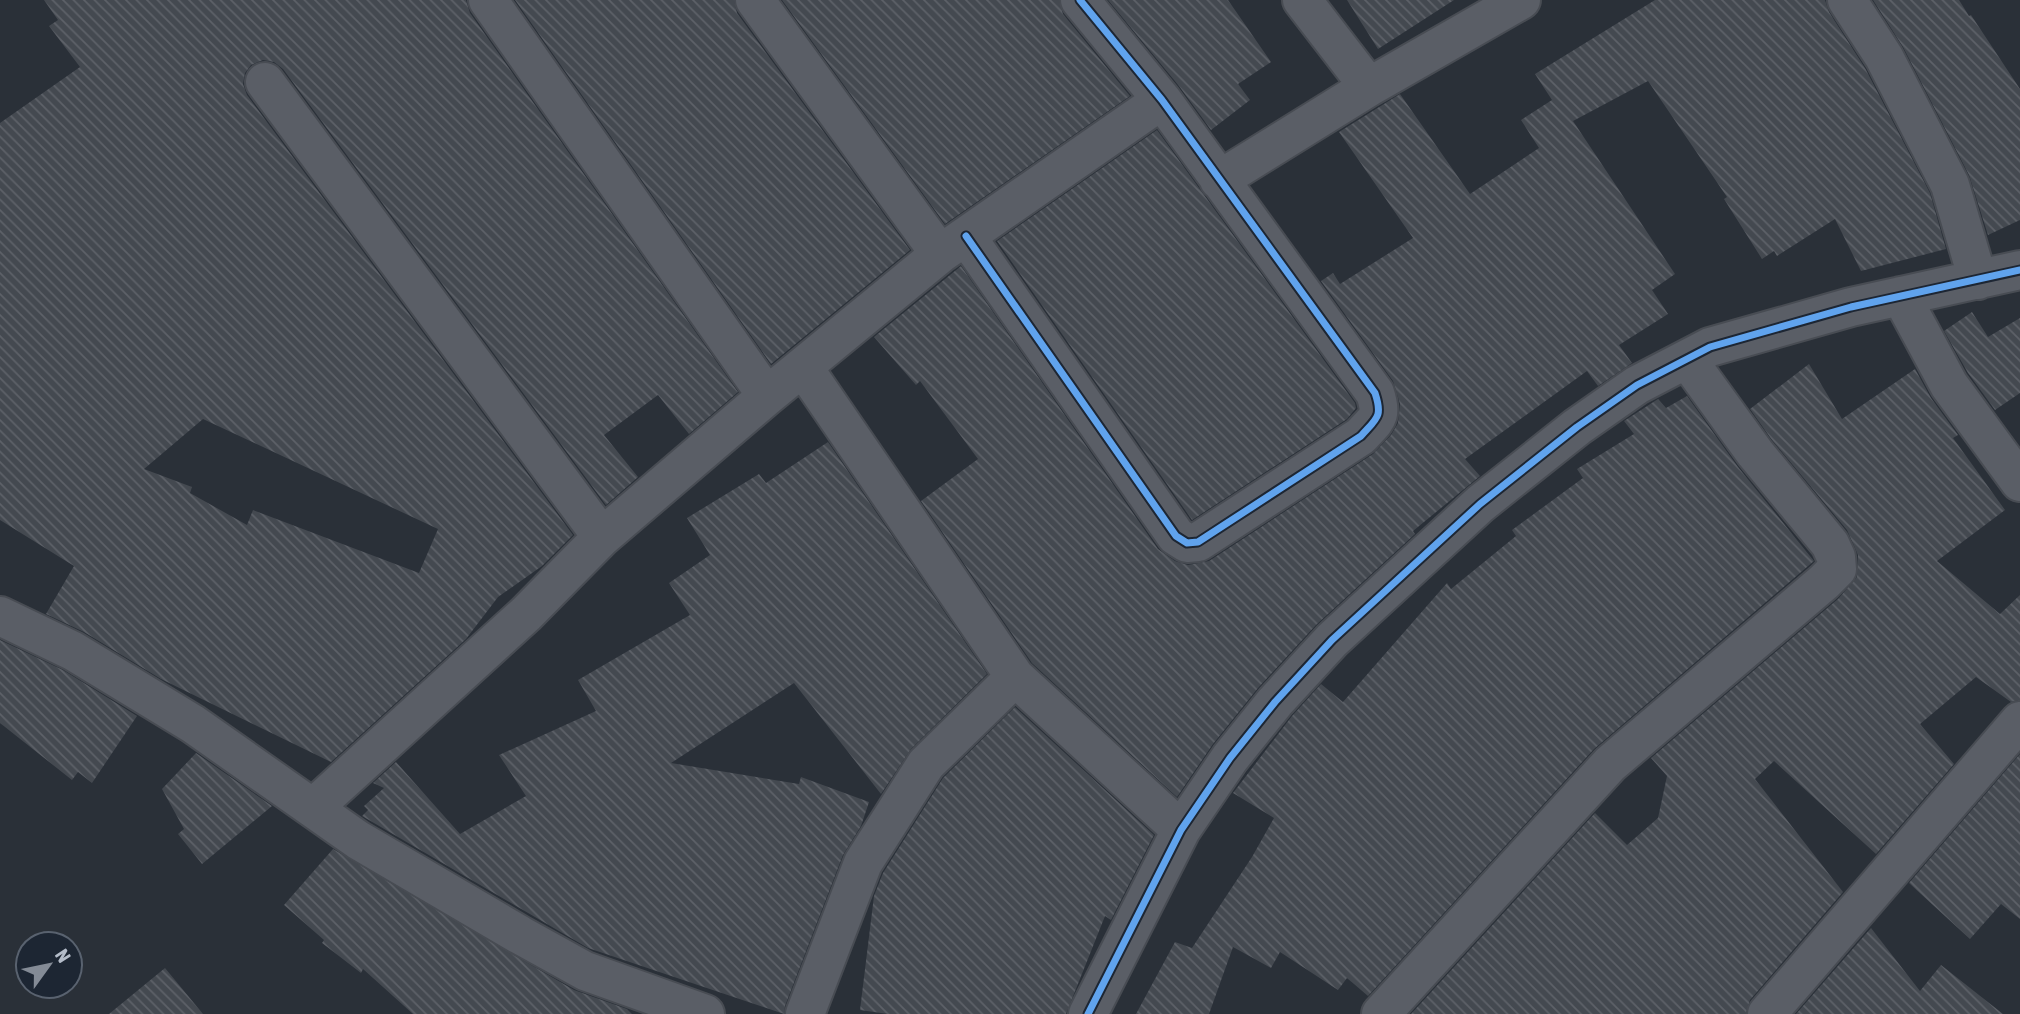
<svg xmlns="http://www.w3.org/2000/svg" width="2020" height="1014" viewBox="0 0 2020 1014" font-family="'Asap Condensed',sans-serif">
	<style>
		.building { fill: url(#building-back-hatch); fill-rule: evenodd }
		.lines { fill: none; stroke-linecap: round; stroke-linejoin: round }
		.minor-casing { stroke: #484c53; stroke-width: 42 }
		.minor { stroke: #5a5e66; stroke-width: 38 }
		.cycleway-casing { stroke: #1d2633; stroke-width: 11 }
		.cycleway { stroke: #60a3ed; stroke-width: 7 }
	</style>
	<defs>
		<pattern id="building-back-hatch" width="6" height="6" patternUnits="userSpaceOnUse" patternTransform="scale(1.75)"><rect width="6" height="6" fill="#444950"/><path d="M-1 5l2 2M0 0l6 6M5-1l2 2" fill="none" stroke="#5d6168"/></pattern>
	</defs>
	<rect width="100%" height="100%" fill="#2a3038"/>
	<path class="building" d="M 44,0 L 466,0 L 470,13 L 738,392 L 689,434 L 658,395 L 604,435 L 638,477 L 606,505 L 283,69 L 274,62 L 263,60 L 251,65 L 245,73 L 243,84 L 247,95 L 573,535 L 542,566 L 498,597 L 466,639 L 331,762 L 161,679 L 84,632 L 46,614 L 74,566 L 0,520 L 0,123 L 80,67 L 49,26 L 58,20 ZM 203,419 L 438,529 L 419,573 L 253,510 L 247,525 L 190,493 L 192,487 L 144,469 Z
		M 515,0 L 734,0 L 737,13 L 910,250 L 771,364 Z
		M 782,0 L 1059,0 L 1063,14 L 1130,96 L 945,224 Z
		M 1108,0 L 1228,0 L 1271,62 L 1238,84 L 1250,100 L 1211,130 L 1179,86 Z
		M 1347,0 L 1454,0 L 1378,49 Z
		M 1655,0 L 1825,0 L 1829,12 L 1865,68 L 1930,193 L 1946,249 L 1861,271 L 1835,219 L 1777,256 L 1774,251 L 1762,259 L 1724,199 L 1727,197 L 1648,81 L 1573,121 L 1675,274 L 1652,290 L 1668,314 L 1619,345 L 1632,363 L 1598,386 L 1587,371 L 1465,459 L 1480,476 L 1413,531 L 1415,534 L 1316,625 L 1258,688 L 1213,744 L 1177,797 L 1032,663 L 921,501 L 978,459 L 920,381 L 916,385 L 874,337 L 961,266 L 1158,549 L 1175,561 L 1188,565 L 1209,561 L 1373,454 L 1391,435 L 1398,423 L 1400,404 L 1393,381 L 1321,281 L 1333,273 L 1340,284 L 1413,238 L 1339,132 L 1400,94 L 1470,194 L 1539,148 L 1521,120 L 1552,100 L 1535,74 Z
		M 1873,0 L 1959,0 L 1969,16 L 1971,15 L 2020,89 L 2020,220 L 1988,235 L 1969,175 L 1903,47 Z
		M 1157,130 L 1355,403 L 1356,408 L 1347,419 L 1192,520 L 997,241 Z
		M 1972,312 L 1988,337 L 2020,318 L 2020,393 L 1995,410 L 1968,373 L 1944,331 Z
		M 1809,364 L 1842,419 L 1915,369 L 1931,398 L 1958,435 L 1953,438 L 2005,510 L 1937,561 L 2000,614 L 2020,595 L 2020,700 L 2011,702 L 1976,677 L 1920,724 L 1954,764 L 1876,854 L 1774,761 L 1755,779 L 1843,892 L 1750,1000 L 1746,1014 L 1411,1014 L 1595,813 L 1627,845 L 1658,818 L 1667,776 L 1651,758 L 1838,599 L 1857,577 L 1858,555 L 1847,530 L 1772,440 L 1750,409 Z
		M 1687,396 L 1738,467 L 1814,561 L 1594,749 L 1368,996 L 1347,978 L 1338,990 L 1280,952 L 1271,968 L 1233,947 L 1209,1014 L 1136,1014 L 1175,942 L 1192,948 L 1252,857 L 1274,818 L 1233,793 L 1292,716 L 1321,684 L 1343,702 L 1447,583 L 1451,589 L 1516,536 L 1512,530 L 1583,478 L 1577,469 L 1634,434 L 1624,421 L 1658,399 L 1666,408 Z
		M 828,442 L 987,674 L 911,749 L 881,794 L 794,683 L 671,763 L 799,784 L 801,777 L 869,802 L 861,826 L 843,855 L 785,1006 L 784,1014 L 588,948 L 362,816 L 368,810 L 364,806 L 384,788 L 373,783 L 396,762 L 460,834 L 526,796 L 499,755 L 596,711 L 578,680 L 690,615 L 669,583 L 710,555 L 687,518 L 759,474 L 766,483 Z
		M 0,640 L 63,670 L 137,716 L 92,783 L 78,772 L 72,780 L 0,723 Z
		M 1015,707 L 1154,835 L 1111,920 L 1105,916 L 1066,1014 L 888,1014 L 860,1010 L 874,896 L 883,873 L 943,778 Z
		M 196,753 L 272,806 L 202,864 L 178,834 L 184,829 L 162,789 Z
		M 2020,754 L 2020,919 L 2001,904 L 1970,939 L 1909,883 Z
		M 333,849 L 574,990 L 627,1009 L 632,1014 L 413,1014 L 363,969 L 361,973 L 322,943 L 324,940 L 284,905 Z
		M 1871,928 L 1920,991 L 1941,965 L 2003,1014 L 1796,1014 Z
		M 165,968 L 203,1014 L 109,1014 Z"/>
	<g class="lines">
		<defs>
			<path id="minor" d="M 488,0 L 767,396
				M 755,0 L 940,254
				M 1302,0 L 1369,87
				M 1847,0 L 1884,57 L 1950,185 L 1978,280
				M 265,82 L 602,537
				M 1219,180 L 1369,87 L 1521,0
				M 966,236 L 1176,536 L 1187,543 L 1198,542 L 1361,436 C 1377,418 1383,417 1375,393 L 1162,100 L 1080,0
				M 1901,296 L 1949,385 L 2020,482
				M 803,367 L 1015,677 L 1181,830
				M 0,616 L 73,651 L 193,724 L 358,840 L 520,935 L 585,971 L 705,1014
				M 313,808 L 526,614 L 602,537 L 767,396 L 940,254 L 1162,100
				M 805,1014 L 863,863 L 926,764 L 1015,677
				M 1088,1014 L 1181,830 L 1230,758 L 1275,702 L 1332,640 L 1480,504 L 1577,427 L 1637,385 L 1710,347 L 1851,307 L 2020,270
				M 1381,1014 L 1610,764 L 1824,582 L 1837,569 L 1836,557 L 1830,544 L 1755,453 L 1687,359
				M 1767,1014 L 2020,721"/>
		</defs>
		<use href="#minor" class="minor-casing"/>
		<use href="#minor" class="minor"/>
		<defs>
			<path id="cycleway" d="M 966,236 L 1176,536 L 1187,543 L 1198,542 L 1361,436 C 1377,418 1383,417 1375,393 L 1162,100 L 1080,0
				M 1088,1014 L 1181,830 L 1230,758 L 1275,702 L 1332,640 L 1480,504 L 1577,427 L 1637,385 L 1710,347 L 1851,307 L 2020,270"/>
		</defs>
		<use href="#cycleway" class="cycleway-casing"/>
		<use href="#cycleway" class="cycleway"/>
	</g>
	<g transform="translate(49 965) rotate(57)"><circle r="33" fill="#1d2633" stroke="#59626f" stroke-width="2"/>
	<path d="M0-5L12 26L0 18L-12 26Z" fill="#848b96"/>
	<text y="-10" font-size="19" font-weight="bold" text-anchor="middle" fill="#b4bcc9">N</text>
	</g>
</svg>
